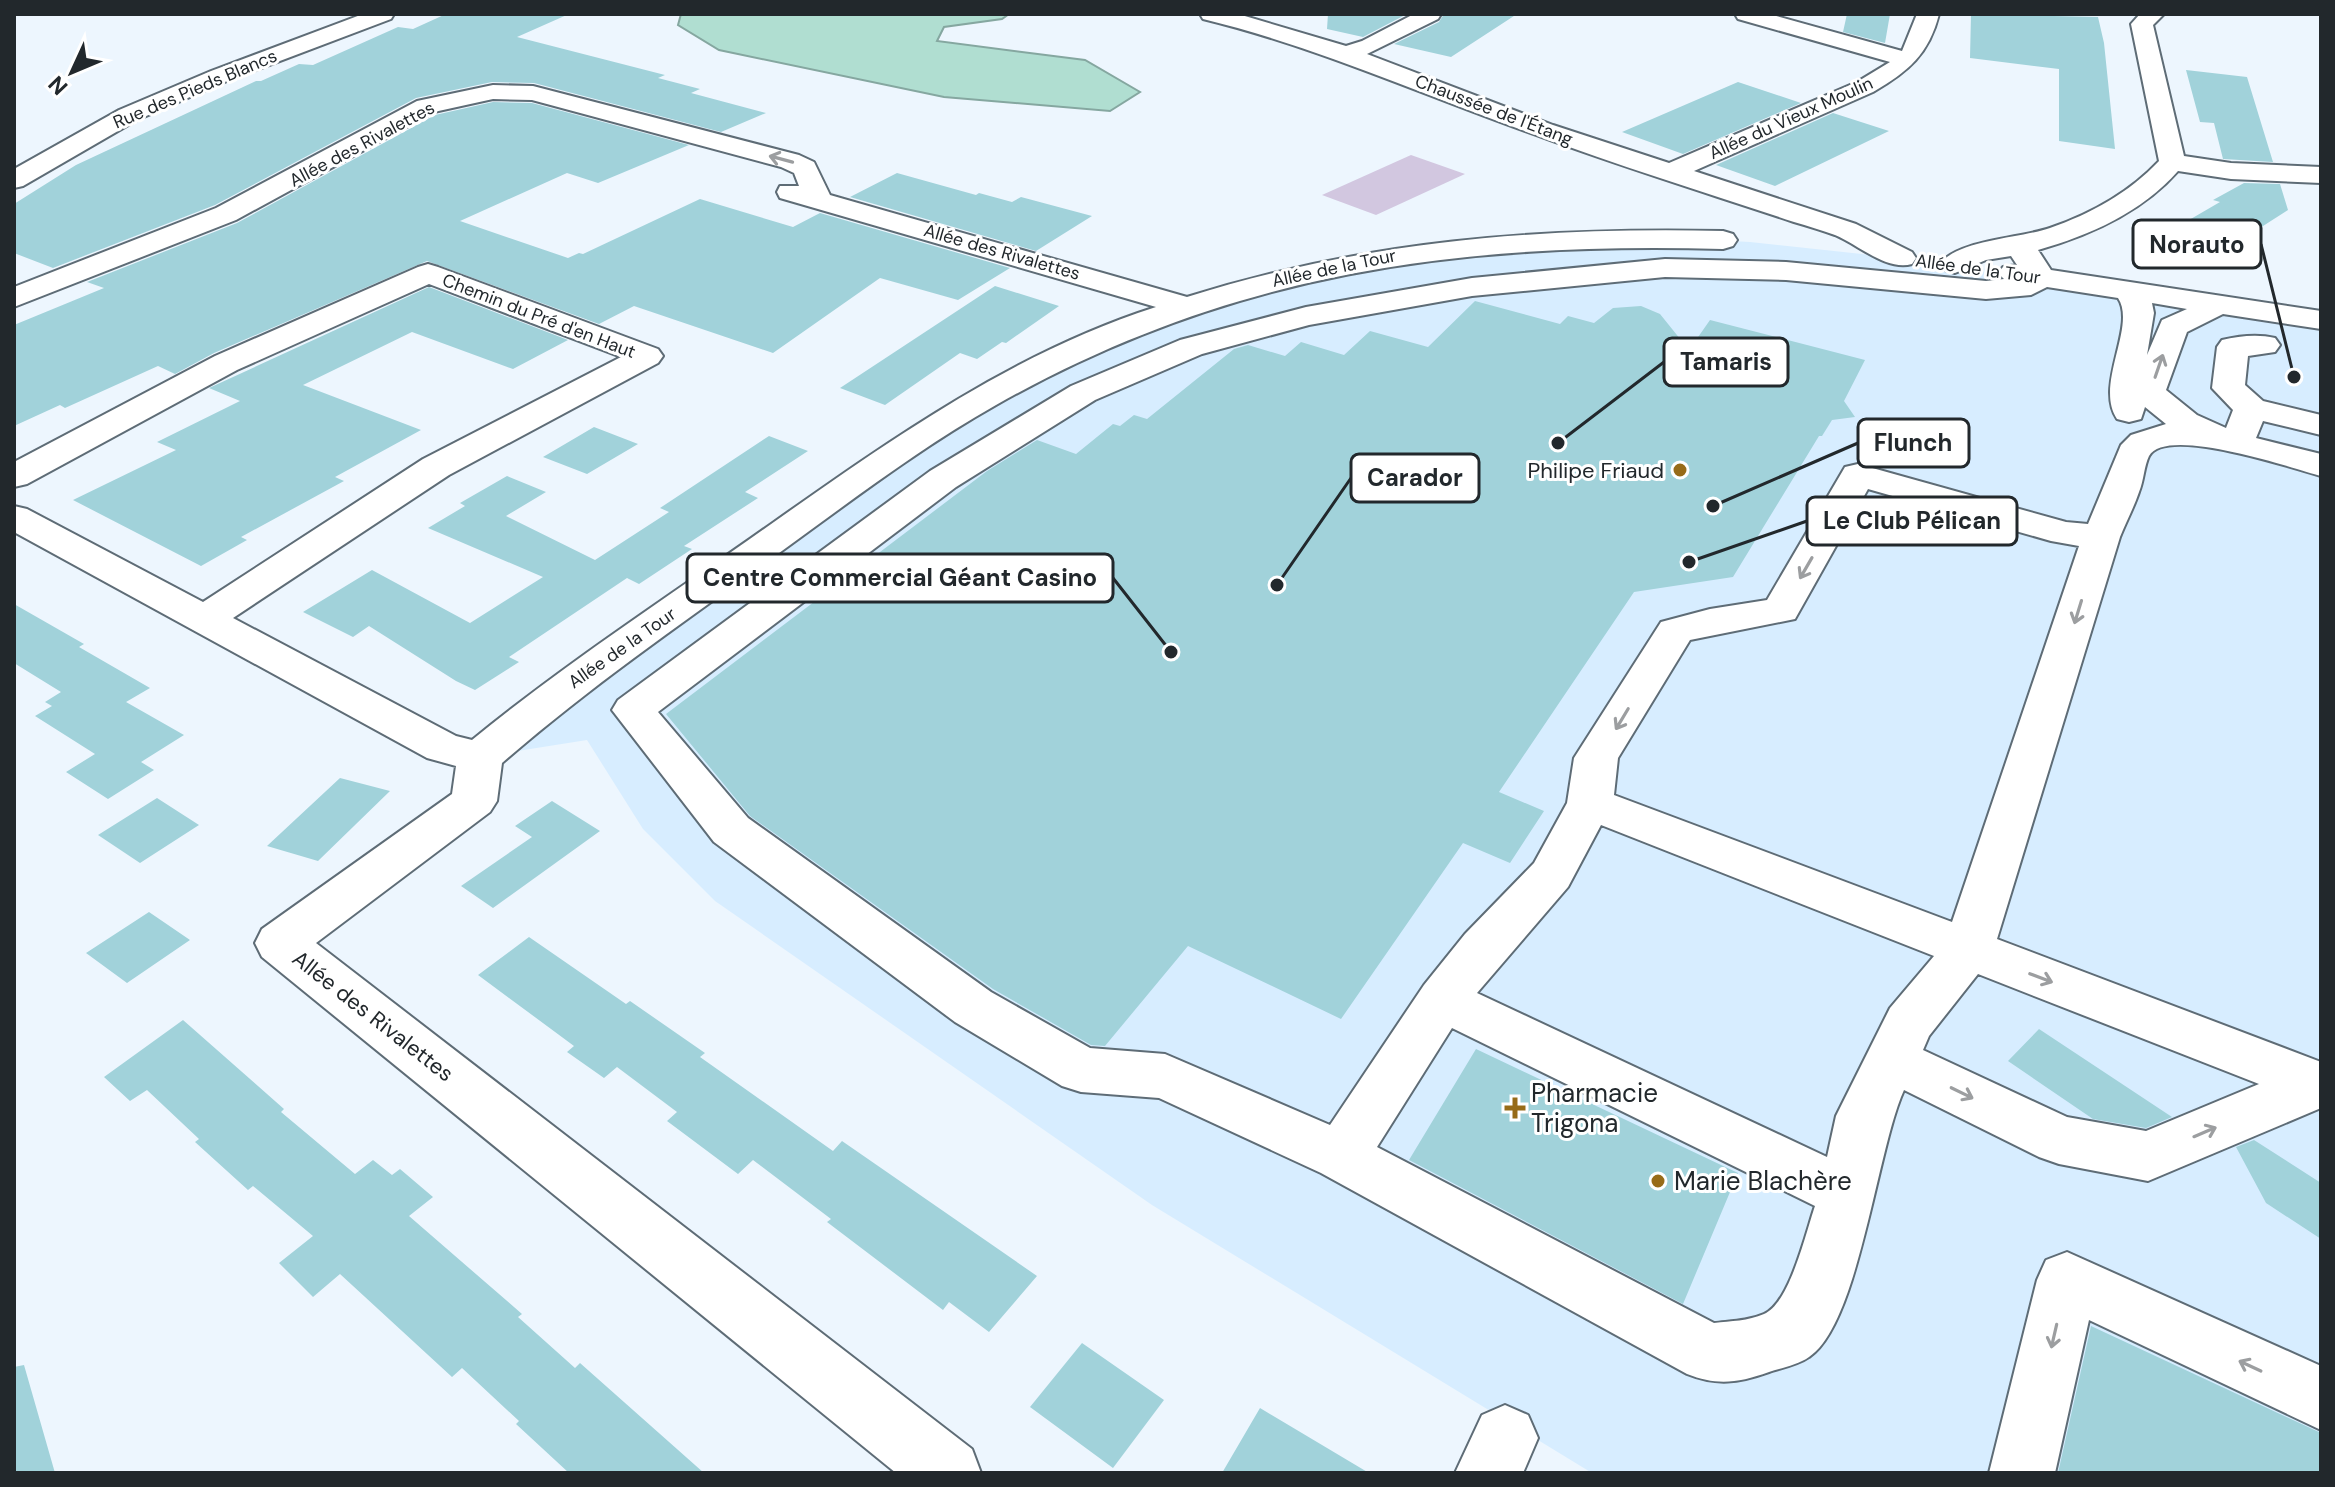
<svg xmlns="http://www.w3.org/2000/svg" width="2335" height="1487" viewBox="0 0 2335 1487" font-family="'DM Sans',sans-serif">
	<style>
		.built { fill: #d7edff }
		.green { fill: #d2c7e0 }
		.water { fill: #b0ded1; stroke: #85a7a0; stroke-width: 2 }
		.building { fill: #a1d2da }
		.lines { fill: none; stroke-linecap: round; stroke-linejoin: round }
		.minor-casing { stroke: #5e6c76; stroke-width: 4 }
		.minor { fill: #fff; fill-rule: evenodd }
		.oneway { stroke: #9c9ea0 }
		.poi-dot { fill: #976b18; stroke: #fff; stroke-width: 3 }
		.labels { text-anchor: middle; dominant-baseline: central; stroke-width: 6; stroke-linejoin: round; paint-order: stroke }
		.far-street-label { font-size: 18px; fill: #22282c; stroke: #fff }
		.poi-label { font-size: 22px; fill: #22282c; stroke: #fff; text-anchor: end }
		.street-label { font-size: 22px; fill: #22282c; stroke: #fff }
		.near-poi-label { font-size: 26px; fill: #22282c; stroke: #fff; text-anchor: start }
		.leader { fill: none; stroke: #22282c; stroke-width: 3 }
		.callout-dot { fill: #22282c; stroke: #fff; stroke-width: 3 }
		.callout { fill: #fff; stroke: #22282c; stroke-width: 3 }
		.callout-label { font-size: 24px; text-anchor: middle; font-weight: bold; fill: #22282c }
	</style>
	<rect width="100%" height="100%" fill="#edf6fe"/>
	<path class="built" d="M 1656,237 L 1750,242 L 1955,264 L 2321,320 L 2321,1473 L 1592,1473 L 1152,1205 L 715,901 L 643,829 L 587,740 L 480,757 L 884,461 L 1068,355 L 1345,265 Z"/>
	<path class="green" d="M 1411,155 L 1465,174 L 1376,215 L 1322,195 Z"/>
	<path class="water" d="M 681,14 L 1009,14 L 1002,19 L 944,27 L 937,41 L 1085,60 L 1140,92 L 1110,111 L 944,97 L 719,50 L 678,25 Z"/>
	<path class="building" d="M 446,14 L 569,14 L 517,37 L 665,75 L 658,78 L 700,89 L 691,93 L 766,113 L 721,132 L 534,83 L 492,82 L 416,98 L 215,205 L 53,268 L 14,253 L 14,204 L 76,165 L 256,81 L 261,81 L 299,64 L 313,65 L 398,27 L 413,29 Z
		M 1328,14 L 1407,14 L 1363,37 L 1327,29 Z
		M 1444,14 L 1517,14 L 1451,57 L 1394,44 L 1439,22 Z
		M 1847,14 L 1890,14 L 1885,43 L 1843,32 Z
		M 1971,14 L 2098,17 L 2104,43 L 2115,149 L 2059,141 L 2059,69 L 1970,58 Z
		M 2186,70 L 2247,77 L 2273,162 L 2223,159 L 2214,123 L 2200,122 Z
		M 1738,82 L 1801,103 L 1683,154 L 1622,132 Z
		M 493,102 L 532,103 L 689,145 L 598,183 L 567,173 L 460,221 L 568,258 L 579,253 L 583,254 L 700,199 L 793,227 L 820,213 L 1010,268 L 958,300 L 880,278 L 773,353 L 634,306 L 599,324 L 427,261 L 214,353 L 175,374 L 158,366 L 65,408 L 60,405 L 14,426 L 14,325 L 104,288 L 87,282 L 237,223 L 435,115 Z
		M 1833,113 L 1889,131 L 1775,186 L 1716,165 Z
		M 897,173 L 976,195 L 979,193 L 1012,202 L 1021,197 L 1092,216 L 1036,251 L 850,197 Z
		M 2244,183 L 2280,184 L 2288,210 L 2224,251 L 2165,234 L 2220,202 L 2213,200 Z
		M 995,286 L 1059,306 L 1006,343 L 1002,342 L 977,359 L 960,353 L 885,405 L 840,388 Z
		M 429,287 L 568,340 L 513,369 L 412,332 L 303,385 L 421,430 L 335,477 L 344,481 L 241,537 L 247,540 L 201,566 L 73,500 L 176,450 L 157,442 L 240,401 L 209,388 Z
		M 1475,301 L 1560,324 L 1568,316 L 1594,323 L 1613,308 L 1641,306 L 1660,314 L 1689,350 L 1710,320 L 1865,360 L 1844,401 L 1855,417 L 1832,420 L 1822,436 L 1819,436 L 1733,577 L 1634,592 L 1499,792 L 1544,811 L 1510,863 L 1463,843 L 1341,1019 L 1188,946 L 1105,1046 L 1091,1045 L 993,989 L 750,816 L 666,714 L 987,471 L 1037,440 L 1076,454 L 1113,424 L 1120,426 L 1134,415 L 1147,419 L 1234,349 L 1248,345 L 1285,356 L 1301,342 L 1344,355 L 1370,331 L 1428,347 Z
		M 594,427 L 638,444 L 587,474 L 543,457 Z
		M 769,436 L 808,451 L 745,492 L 758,498 L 684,546 L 692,549 L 639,584 L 627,578 L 509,657 L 519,662 L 475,690 L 456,681 L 369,626 L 353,637 L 303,612 L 372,570 L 470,623 L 543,577 L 428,528 L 465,506 L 460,503 L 507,476 L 546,492 L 506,516 L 595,560 L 669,512 L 660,508 Z
		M 14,604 L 84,644 L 79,647 L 150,688 L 126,702 L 184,735 L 141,762 L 154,770 L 108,799 L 66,772 L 95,754 L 35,716 L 52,706 L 45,702 L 61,692 L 14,663 Z
		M 340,778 L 390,791 L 318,861 L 267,846 Z
		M 157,798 L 199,825 L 140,863 L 98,835 Z
		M 552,801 L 600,831 L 493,908 L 461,886 L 532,837 L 515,826 Z
		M 149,912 L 190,940 L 127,983 L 86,953 Z
		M 529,937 L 626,1004 L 630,1001 L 705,1053 L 700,1057 L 833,1151 L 842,1141 L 1037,1276 L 989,1332 L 949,1302 L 943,1310 L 827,1222 L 831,1219 L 753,1160 L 738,1174 L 667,1121 L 677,1112 L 617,1067 L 604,1078 L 567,1052 L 574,1046 L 478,975 Z
		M 183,1020 L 284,1109 L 281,1112 L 355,1174 L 373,1160 L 392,1175 L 400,1169 L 433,1197 L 409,1216 L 522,1314 L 518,1317 L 575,1368 L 580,1363 L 704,1473 L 569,1473 L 516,1424 L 519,1421 L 462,1368 L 452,1377 L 340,1274 L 313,1297 L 279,1263 L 313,1236 L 253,1186 L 248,1190 L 195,1142 L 199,1139 L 147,1090 L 130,1101 L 104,1077 Z
		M 2039,1029 L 2172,1117 L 2146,1128 L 2093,1119 L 2008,1061 Z
		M 1476,1049 L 1738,1173 L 1683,1304 L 1409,1160 Z
		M 2254,1140 L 2321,1183 L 2321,1239 L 2266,1203 L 2236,1147 Z
		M 2091,1326 L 2321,1433 L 2321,1473 L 2058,1473 Z
		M 1082,1343 L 1164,1400 L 1113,1468 L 1030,1407 Z
		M 24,1365 L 55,1473 L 14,1473 L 14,1367 Z
		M 1260,1408 L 1369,1473 L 1222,1473 Z"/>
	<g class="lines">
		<defs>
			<path id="minor" d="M 363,14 L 394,14 L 391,19 L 227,81 L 137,120 L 23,186 L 14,188 L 14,169 L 119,110 L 211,71 Z
				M 1200,14 L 1238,14 L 1346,46 L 1362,41 L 1414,14 L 1441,14 L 1438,19 L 1367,54 L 1553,125 L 1669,163 L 1857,82 L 1890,62 L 1738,19 L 1735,14 L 1769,14 L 1902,51 L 1917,14 L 1939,14 C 1929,54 1908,72 1873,92 L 1694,171 L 1856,224 L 1912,252 L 1916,258 L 1912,264 C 1886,271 1859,245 1835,235 C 1821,230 1808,226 1794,222 C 1707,193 1622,167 1536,135 C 1425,96 1318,47 1203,19 Z
				M 2140,14 L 2164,14 L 2153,25 L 2184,156 L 2231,163 L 2321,167 L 2321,183 L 2231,179 L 2178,171 C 2142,212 2091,235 2038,250 L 2051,270 L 2321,311 L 2321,329 L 2223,314 L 2187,332 L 2166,390 L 2197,415 L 2226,428 L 2233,410 L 2212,388 L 2217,347 L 2222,340 C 2239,336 2258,334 2275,338 L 2280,345 L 2275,352 L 2248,356 L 2245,385 L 2263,401 L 2321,415 L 2321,435 L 2263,421 L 2256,438 L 2321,454 L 2321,476 C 2292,468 2166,425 2149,456 C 2144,466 2144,480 2139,492 C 2134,507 2126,522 2120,537 L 1997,939 L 2321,1062 L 2321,1108 L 2148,1181 L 2059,1164 L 2039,1157 L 1904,1090 C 1877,1148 1859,1324 1809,1357 C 1798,1365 1781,1368 1769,1372 C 1738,1383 1717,1386 1687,1374 L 1321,1173 L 1159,1098 L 1081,1092 L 1062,1086 L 955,1022 L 714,842 L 612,710 L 618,700 L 930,471 L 1071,386 L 1180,340 L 1306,307 L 1472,278 L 1665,259 L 1786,262 L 1986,281 L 2004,279 L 1998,273 L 2003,267 L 2017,265 L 2011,256 L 1986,260 L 1955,273 L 1945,270 L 1940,264 C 1957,240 2022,238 2050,228 C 2090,214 2129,193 2159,161 L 2131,24 ZM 1665,277 L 1786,280 L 1986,299 L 2031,295 L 2047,287 L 2118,298 C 2137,326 2094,385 2117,419 L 2129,422 L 2141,419 L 2145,407 L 2166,424 L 2131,435 L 2121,445 L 2088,524 L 2066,522 L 1858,464 L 1845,467 L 1767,600 L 1710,609 L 1661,622 L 1574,758 L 1567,803 L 1534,863 L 1465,934 L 1424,985 L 1330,1125 L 1165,1054 L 1090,1048 L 991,992 L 748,818 L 658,712 L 956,487 L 1095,400 L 1202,354 L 1309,325 L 1472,296 ZM 2152,303 L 2187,309 L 2162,320 L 2147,355 L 2154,313 ZM 1868,489 L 2051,541 L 2079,546 L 1952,922 L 1614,795 L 1618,758 L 1690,640 L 1795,619 ZM 1601,825 L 1934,956 L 1890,1008 L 1836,1116 L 1827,1157 L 1477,993 L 1568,887 ZM 1978,974 L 2259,1084 L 2146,1131 L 2067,1117 L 1923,1050 L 1929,1036 ZM 1452,1028 L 1815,1206 C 1806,1232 1790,1303 1764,1314 C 1748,1321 1731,1321 1714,1323 L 1377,1147 Z
				M 493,85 L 533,86 L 799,155 L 814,162 L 830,195 L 1187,297 C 1365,241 1538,227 1723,231 L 1733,234 L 1737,240 L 1733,246 L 1723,249 C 1457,242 1231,272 996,405 C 918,449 847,504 775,556 C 682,623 588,688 502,763 L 497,801 L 490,812 L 316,943 L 972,1449 L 981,1473 L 896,1473 L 262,957 L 255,943 L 262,929 L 452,794 L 456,766 L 427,758 L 14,532 L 14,506 L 27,509 L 203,602 L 423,459 L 621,357 L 429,284 L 237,370 L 27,484 L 14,487 L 14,462 L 215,356 L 418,267 L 428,264 L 438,267 L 658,349 L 663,356 L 658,363 L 449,475 L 233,618 L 456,736 L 472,740 C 560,668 654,606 747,541 C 875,451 1005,355 1156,307 L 780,198 L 777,192 L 780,186 L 799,186 L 794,173 L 781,167 L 532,100 L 493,99 L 434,112 L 236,220 L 14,307 L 14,287 L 216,208 L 417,101 Z
				M 2067,1252 L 2321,1366 L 2321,1430 L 2089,1320 L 2055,1473 L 1989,1473 L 2037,1280 L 2046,1260 Z
				M 1505,1405 L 1528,1415 L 1538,1438 L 1523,1473 L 1455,1473 L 1482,1415 Z"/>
		</defs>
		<use href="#minor" class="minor-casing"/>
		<use href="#minor" class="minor"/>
	</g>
	<defs><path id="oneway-shaft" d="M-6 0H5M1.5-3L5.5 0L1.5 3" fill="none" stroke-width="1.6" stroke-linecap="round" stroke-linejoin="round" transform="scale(2)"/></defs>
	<g class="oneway">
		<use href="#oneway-shaft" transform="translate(781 159) rotate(-165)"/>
		<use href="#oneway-shaft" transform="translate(2159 366) rotate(-71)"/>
		<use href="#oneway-shaft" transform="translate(1806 568) rotate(120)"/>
		<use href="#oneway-shaft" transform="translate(2078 612) rotate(107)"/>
		<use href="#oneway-shaft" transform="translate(1622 719) rotate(121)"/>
		<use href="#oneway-shaft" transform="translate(2041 978) rotate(21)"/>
		<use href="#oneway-shaft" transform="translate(1962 1093) rotate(26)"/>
		<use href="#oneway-shaft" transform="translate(2205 1132) rotate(-23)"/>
		<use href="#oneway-shaft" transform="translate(2054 1336) rotate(103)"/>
		<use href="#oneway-shaft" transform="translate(2250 1366) rotate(-155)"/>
	</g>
	<g class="poi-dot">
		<circle cx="1680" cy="470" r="8"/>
		<path d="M1511 1096h8v8h8v8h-8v8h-8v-8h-8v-8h8z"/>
		<circle cx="1658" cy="1181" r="8"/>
	</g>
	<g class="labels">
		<g class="far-street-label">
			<text transform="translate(195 89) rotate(-23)">Rue des Pieds Blancs</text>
			<text transform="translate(1494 110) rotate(21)">Chaussée de l'Étang</text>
			<text transform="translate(1791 118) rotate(-24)">Allée du Vieux Moulin</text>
			<text transform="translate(362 144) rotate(-28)">Allée des Rivalettes</text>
			<text transform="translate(1002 252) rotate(16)">Allée des Rivalettes</text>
			<text transform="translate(1334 268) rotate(-12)">Allée de la Tour</text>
			<text transform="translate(1978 269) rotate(8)">Allée de la Tour</text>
			<text transform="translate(539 316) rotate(21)">Chemin du Pré d'en Haut</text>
			<text transform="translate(622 648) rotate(-35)">Allée de la Tour</text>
		</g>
		<g class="poi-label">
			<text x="1664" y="470">Philipe Friaud</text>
		</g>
		<g class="street-label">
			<text transform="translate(373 1016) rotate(38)">Allée des Rivalettes</text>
		</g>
		<g class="near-poi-label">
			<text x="1531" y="1093">Pharmacie<tspan x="1531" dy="30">Trigona</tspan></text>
			<text x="1674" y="1181">Marie Blachère</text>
		</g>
	</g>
	<path class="leader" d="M2294 377L2261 244M1558 443L1664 362M1713 506L1858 443M1277 585L1351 478M1689 562L1807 521M1171 652L1113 578"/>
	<g class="callout-dot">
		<circle cx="2294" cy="377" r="8"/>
		<circle cx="1558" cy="443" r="8"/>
		<circle cx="1713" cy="506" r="8"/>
		<circle cx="1277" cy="585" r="8"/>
		<circle cx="1689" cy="562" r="8"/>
		<circle cx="1171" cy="652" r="8"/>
	</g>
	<g class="callout">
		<rect x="2133" y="220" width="128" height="48" rx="8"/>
		<rect x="1664" y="338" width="124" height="48" rx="8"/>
		<rect x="1858" y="419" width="111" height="48" rx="8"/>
		<rect x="1351" y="454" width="128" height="48" rx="8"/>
		<rect x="1807" y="497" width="210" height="48" rx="8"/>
		<rect x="687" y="554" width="426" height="48" rx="8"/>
	</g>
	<g class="callout-label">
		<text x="2197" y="253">Norauto</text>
		<text x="1726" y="370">Tamaris</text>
		<text x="1913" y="451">Flunch</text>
		<text x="1415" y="486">Carador</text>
		<text x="1912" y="529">Le Club Pélican</text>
		<text x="900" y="586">Centre Commercial Géant Casino</text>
	</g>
	<rect width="2335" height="1487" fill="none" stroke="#22282c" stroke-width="32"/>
	<g transform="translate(72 72) rotate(226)" stroke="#ffffff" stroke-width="6" paint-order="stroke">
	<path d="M0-6L14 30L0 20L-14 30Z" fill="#22282c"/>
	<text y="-12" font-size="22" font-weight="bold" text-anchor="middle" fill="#22282c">N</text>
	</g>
</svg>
